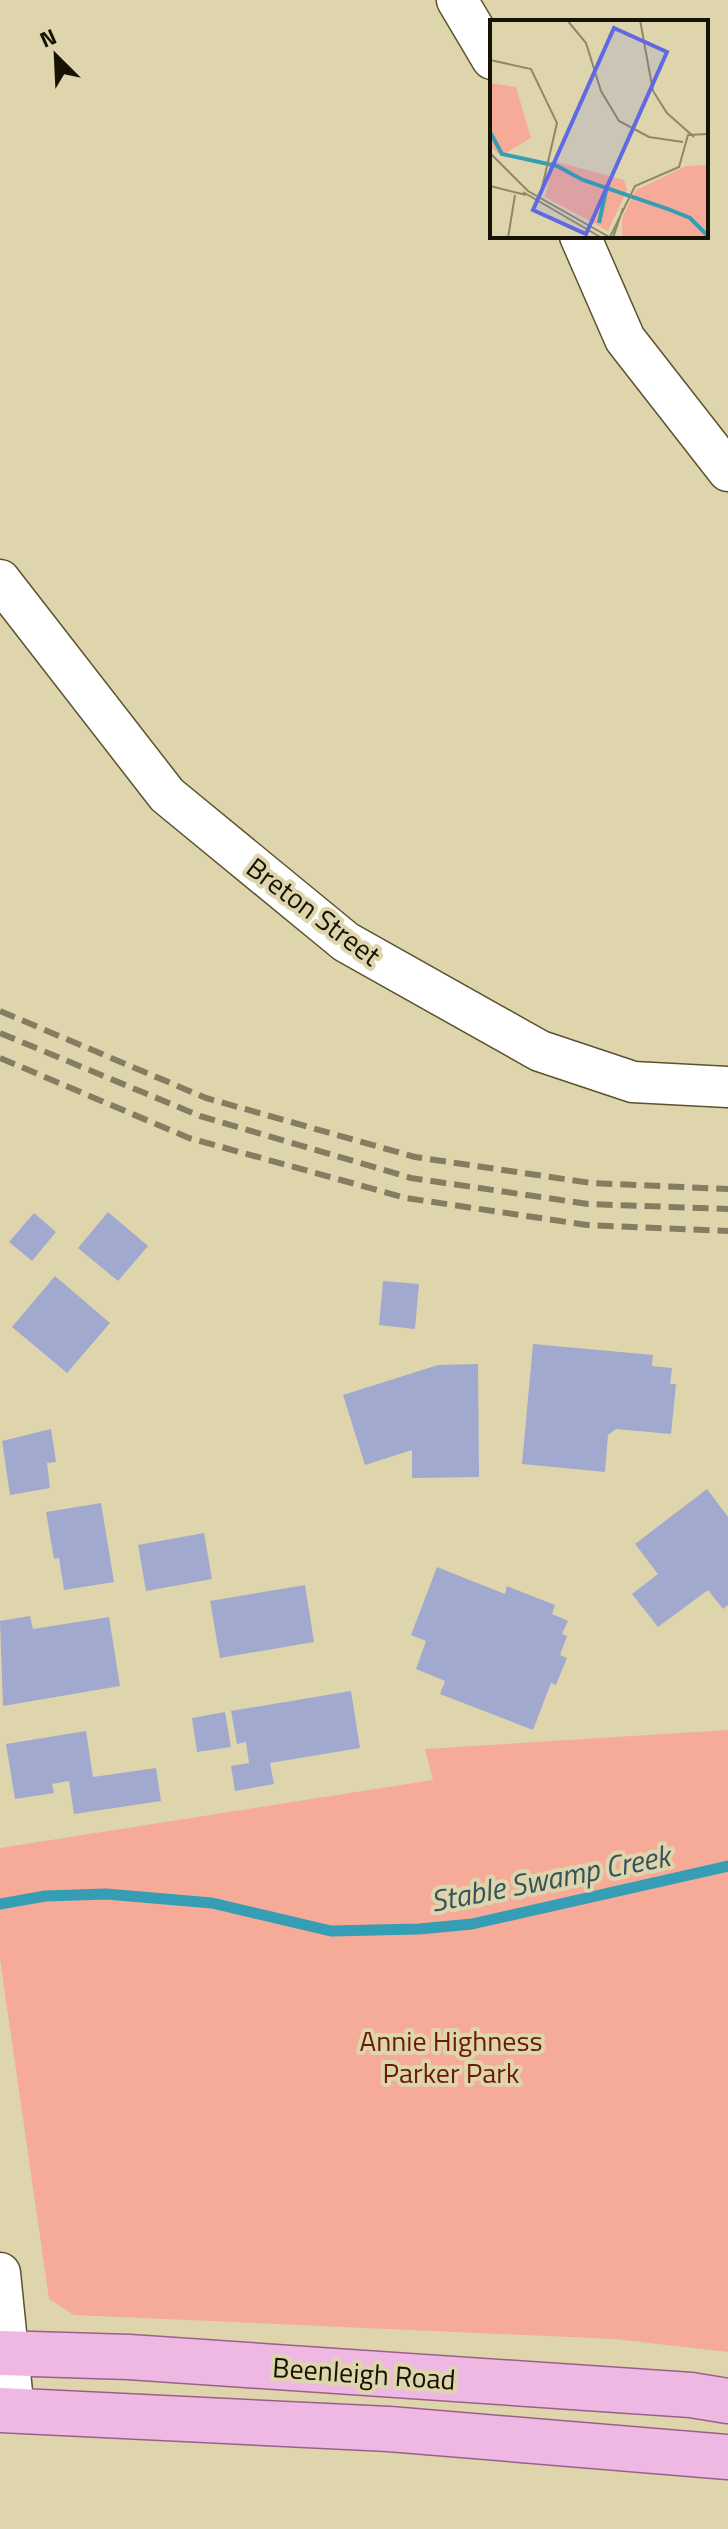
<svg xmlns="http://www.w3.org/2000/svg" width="728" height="2529" viewBox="0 0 728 2529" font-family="'Titillium Web',sans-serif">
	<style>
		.green { fill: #f5ab98 }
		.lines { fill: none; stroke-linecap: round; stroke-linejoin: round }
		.stream { stroke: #369eb4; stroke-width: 11 }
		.building { fill: #a1a9ce }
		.minor-casing { stroke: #5b522e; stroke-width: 43 }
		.major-casing { stroke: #9b6088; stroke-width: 47 }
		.minor { stroke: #fff; stroke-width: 40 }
		.major { stroke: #eeb8e2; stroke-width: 44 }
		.rail { stroke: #847d61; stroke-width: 6; stroke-dasharray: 16 8; stroke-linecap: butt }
		.labels { text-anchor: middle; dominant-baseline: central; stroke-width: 8; stroke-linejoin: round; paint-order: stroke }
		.street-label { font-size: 28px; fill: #161305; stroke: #dfd5ad }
		.park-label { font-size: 28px; fill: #6a1b05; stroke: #dfd5ad }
		.water-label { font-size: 30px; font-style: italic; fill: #34535b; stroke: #dfd5ad }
		.inset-river { fill: none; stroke: #369eb4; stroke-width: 4 }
		.inset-road { fill: none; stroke: #8f876a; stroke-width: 2 }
		.view { fill: #5f6ae2; fill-opacity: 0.15; stroke: #5f6ae2; stroke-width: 4 }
		.inset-edge { fill: none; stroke: #161305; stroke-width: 4 }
	</style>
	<rect width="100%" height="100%" fill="#dfd5ad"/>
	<path class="green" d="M 728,1730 L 728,2352 L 614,2339 L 74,2315 L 49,2299 L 0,1959 L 0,1848 L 433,1780 L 425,1749 Z"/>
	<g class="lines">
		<path class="stream" d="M 0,1904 L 45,1896 L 106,1894 L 212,1903 L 331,1931 L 419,1929 L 472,1924 L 728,1866"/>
	</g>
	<path class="building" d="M 108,1212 L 148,1246 L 118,1281 L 78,1248 Z
		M 34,1213 L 56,1232 L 32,1261 L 9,1242 Z
		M 55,1276 L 110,1323 L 67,1373 L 12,1327 Z
		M 383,1281 L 419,1284 L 415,1329 L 379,1325 Z
		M 533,1344 L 653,1355 L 652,1366 L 672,1368 L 670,1384 L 676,1384 L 671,1434 L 616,1429 L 608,1435 L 605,1472 L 522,1464 Z
		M 478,1364 L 479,1477 L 412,1478 L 412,1450 L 365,1465 L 343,1395 L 438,1365 Z
		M 51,1429 L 56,1462 L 47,1463 L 50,1488 L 10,1495 L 2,1441 Z
		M 707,1489 L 728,1517 L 728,1605 L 723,1609 L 708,1590 L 658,1627 L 632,1594 L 658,1574 L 635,1544 Z
		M 101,1503 L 114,1582 L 64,1590 L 59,1558 L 54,1559 L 46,1512 Z
		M 204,1533 L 212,1579 L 146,1591 L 138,1545 Z
		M 437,1567 L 505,1594 L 507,1586 L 555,1605 L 552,1614 L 568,1621 L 562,1634 L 567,1636 L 560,1655 L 567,1658 L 556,1685 L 551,1683 L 533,1730 L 440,1694 L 445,1681 L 416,1669 L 426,1641 L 411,1635 Z
		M 305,1585 L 314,1642 L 220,1658 L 210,1601 Z
		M 30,1616 L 33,1629 L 109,1617 L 120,1686 L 3,1706 L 0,1621 Z
		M 351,1691 L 360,1748 L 270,1763 L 274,1784 L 235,1791 L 231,1766 L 249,1763 L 246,1742 L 237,1744 L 231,1711 Z
		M 225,1712 L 231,1747 L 197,1752 L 192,1718 Z
		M 86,1731 L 93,1777 L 156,1768 L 161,1801 L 74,1814 L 69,1781 L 52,1784 L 54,1793 L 15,1799 L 6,1744 Z"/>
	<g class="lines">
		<defs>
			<path id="minor" d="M 457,0 L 492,59
				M 580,236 L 625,339 L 728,471
				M 0,580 L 167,795 L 346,942 L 540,1051 L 633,1082 L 728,1087
				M 0,2273 L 14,2412"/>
			<path id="major" d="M 0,2353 L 129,2357 L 691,2395 L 728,2401
				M 0,2410 L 389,2429 L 728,2457"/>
		</defs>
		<use href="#minor" class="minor-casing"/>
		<use href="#major" class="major-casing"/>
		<use href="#minor" class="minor"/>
		<use href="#major" class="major"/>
		<path class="rail" d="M 0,1011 L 206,1098 L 415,1157 L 591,1183 L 728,1189
			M 0,1033 L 200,1116 L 411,1178 L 588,1204 L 728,1209
			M 0,1058 L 189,1138 L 406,1198 L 587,1225 L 728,1231"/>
	</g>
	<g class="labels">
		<g class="street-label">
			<text transform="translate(314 911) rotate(37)">Breton Street</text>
			<text transform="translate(364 2373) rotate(4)">Beenleigh Road</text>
		</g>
		<g class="park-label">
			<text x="451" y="2040">Annie Highness<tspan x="451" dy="32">Parker Park</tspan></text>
		</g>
		<g class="water-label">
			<text transform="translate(550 1878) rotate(-11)">Stable Swamp Creek</text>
		</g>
	</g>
	<g transform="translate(490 20)">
		<rect width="218" height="218" fill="#dfd5ad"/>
		<path d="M 0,63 L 26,67 L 41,118 L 11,136 L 0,126 ZM 64,141 L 134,160 L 137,170 L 118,211 L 55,177 ZM 218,145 L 218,218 L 132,218 L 132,198 L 146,170 L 196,146 Z" fill="#f5ab98"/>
		<path class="inset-river" d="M 0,112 L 12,134 L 67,146 L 93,160 L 178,189 L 200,198 L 218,216M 109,203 L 117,166"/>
		<path class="inset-road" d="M 77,0 L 96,23 L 111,71 L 129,101 L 159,117 L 193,122M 150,0 L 163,71 L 177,93 L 204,117M 0,40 L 41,49 L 67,103 L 50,176M 0,133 L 38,171 L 121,218M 0,166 L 36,175M 33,172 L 112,218M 120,217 L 145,166 L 189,147 L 198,115 L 218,114M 18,218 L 25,175M 123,218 L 133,188"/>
		<path class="view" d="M 124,8 L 177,32 L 96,214 L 43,190 Z"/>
		<rect width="218" height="218" class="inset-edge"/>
	</g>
	<g transform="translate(56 56) rotate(336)" stroke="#dfd5ad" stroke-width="6" paint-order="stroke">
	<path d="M0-6L14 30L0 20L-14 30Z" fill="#161305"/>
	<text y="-12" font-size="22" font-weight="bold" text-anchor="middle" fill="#161305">N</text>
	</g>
</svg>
